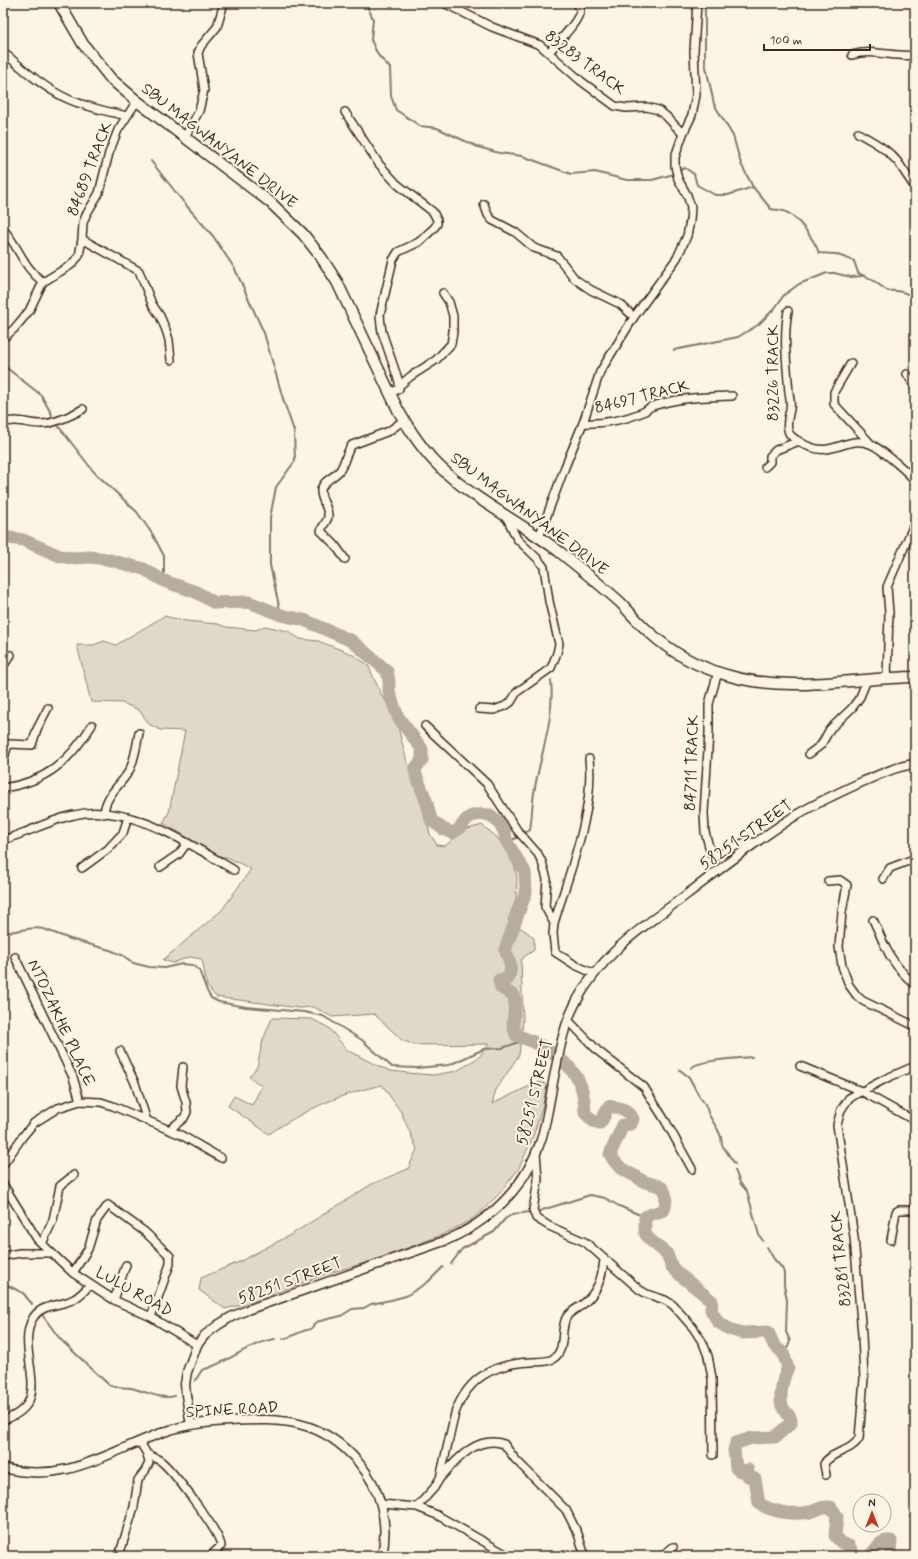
<svg xmlns="http://www.w3.org/2000/svg" width="918" height="1559" viewBox="0 0 918 1559" font-family="Mynerve,sans-serif">
	<style>
		.green { fill: #e0d8c8; stroke: #8e8173 }
		.lines { fill: none; stroke-linecap: round; stroke-linejoin: round }
		.stream { stroke: #85796b; stroke-width: 2 }
		.river { stroke: #b7ad9e; stroke-width: 13 }
		.minor-casing { stroke: #3b2a1e; stroke-width: 10 }
		.tertiary-casing { stroke: #3b2a1e; stroke-width: 11 }
		.secondary-casing { stroke: #3b2a1e; stroke-width: 13 }
		.minor { stroke: #fcf5e5; stroke-width: 7 }
		.tertiary { stroke: #fcf5e5; stroke-width: 8 }
		.secondary { stroke: #fcf5e5; stroke-width: 10 }
		.labels { text-anchor: middle; dominant-baseline: central; stroke-width: 4; stroke-linejoin: round; paint-order: stroke }
		.street-label { font-size: 16px; fill: #3b2a1e; stroke: #fcf5e5 }
	</style>
	<rect width="100%" height="100%" fill="#fcf5e5"/>
	<filter id="ink" filterUnits="userSpaceOnUse"><feTurbulence type="fractalNoise" baseFrequency=".025" numOctaves="2"/><feDisplacementMap in="SourceGraphic" scale="8" xChannelSelector="R" yChannelSelector="G"/><feConvolveMatrix kernelMatrix="1 2 1 2 8 2 1 2 1" color-interpolation-filters="sRGB"/></filter>
	<g filter="url(#ink)">
		<path class="green" d="M 164,616 L 186,621 L 218,624 L 226,627 L 256,630 L 265,626 L 288,631 L 300,639 L 318,641 L 352,654 L 368,665 L 381,694 L 395,715 L 407,762 L 421,796 L 430,834 L 437,845 L 445,846 L 464,830 L 482,825 L 498,838 L 514,864 L 517,877 L 516,900 L 508,920 L 527,932 L 534,938 L 534,950 L 524,957 L 521,961 L 523,1021 L 519,1055 L 496,1090 L 492,1104 L 538,1082 L 544,1083 L 547,1086 L 542,1108 L 533,1137 L 519,1168 L 501,1192 L 481,1212 L 469,1221 L 442,1235 L 375,1260 L 326,1274 L 252,1302 L 225,1309 L 199,1290 L 201,1278 L 239,1262 L 292,1234 L 372,1184 L 408,1169 L 417,1149 L 401,1112 L 382,1085 C 340,1094 304,1110 269,1134 L 228,1106 L 234,1096 L 252,1105 L 262,1086 L 249,1077 L 257,1067 L 263,1040 L 272,1018 L 312,1019 L 329,1028 L 347,1050 L 380,1067 L 391,1071 L 408,1073 L 433,1075 L 457,1071 L 479,1057 L 489,1044 L 414,1045 L 402,1040 L 374,1014 L 332,1017 L 314,1007 L 299,1008 L 216,997 L 207,986 L 202,959 L 189,957 L 173,963 L 163,960 L 222,910 L 251,869 L 229,858 L 219,856 L 163,823 L 169,812 L 185,731 L 160,730 L 149,724 L 139,710 L 122,703 L 91,702 L 77,645 L 94,645 L 104,641 L 116,645 Z"/>
		<g class="lines">
			<path class="stream" d="M 366,3 L 373,19 L 371,40 L 378,55 L 390,68 L 391,96 L 396,110 L 420,126 L 437,128 L 478,147 L 499,153 L 522,156 L 571,174 L 595,172 L 627,180 L 652,180 L 674,174
				M 705,3 L 705,62 L 714,104 L 733,136 L 741,164 L 753,187
				M 151,161 L 185,204 L 213,236 L 235,269 L 264,333 L 284,402 L 294,431 L 295,461 L 276,487 L 270,518 L 270,565 L 281,615
				M 679,170 L 685,168 L 694,174 L 697,185 L 715,195 L 728,195 L 753,187 L 771,209 C 775,210 782,210 786,212 C 798,217 815,241 819,253 L 835,254 L 854,261 L 858,273 L 871,279 L 888,291 C 898,290 906,292 915,298
				M 674,350 L 738,337 L 758,325 L 775,308 L 784,295 L 799,284 L 827,273 L 834,273 L 851,277 L 862,276
				M 3,365 L 41,395 L 52,415
				M 56,423 L 94,472 L 137,512 L 153,535 L 164,556 L 164,581
				M 524,834 L 530,830 C 532,817 532,805 534,793 C 540,755 555,719 551,680
				M 507,842 L 519,837
				M 3,933 L 34,928 L 44,929 L 70,939 L 110,950 L 124,956 L 133,963 L 149,967 L 164,968 L 182,964 L 192,965 L 199,970 L 207,991 L 211,998 L 219,1002 L 246,1007 L 304,1012 L 323,1016 L 362,1040 L 392,1067 L 416,1068 L 449,1065 L 484,1049 L 502,1048 L 528,1039
				M 691,1068 C 697,1060 741,1058 752,1057
				M 680,1070 L 689,1077 L 699,1096 L 705,1104 L 709,1115 L 718,1130 L 721,1137 L 722,1145 L 735,1164
				M 735,1170 L 740,1183 L 747,1191 L 759,1235 L 763,1241
				M 536,1212 L 590,1195 L 605,1198 L 619,1206 L 645,1217
				M 767,1247 L 774,1259 L 782,1268 L 784,1273 L 784,1285 L 787,1300 L 786,1332 L 790,1341 L 788,1347 L 783,1353
				M 451,1264 L 462,1249 L 494,1232 L 505,1219 L 513,1214 L 530,1212
				M 3,1283 L 23,1293 L 32,1304
				M 43,1316 L 60,1339 L 109,1385 C 116,1388 123,1387 131,1388 C 145,1391 160,1400 175,1396
				M 283,1339 C 293,1337 299,1331 311,1329 L 316,1322 L 341,1316 L 352,1309 L 364,1308 L 371,1304 L 391,1300 L 406,1296 L 428,1282 L 443,1267
				M 195,1381 L 202,1370 C 228,1363 248,1343 275,1339"/>
			<path class="river" d="M 3,537 L 23,540 L 60,556 L 72,558 L 91,557 L 106,559 L 144,569 L 164,581 L 196,592 L 215,603 L 249,602 L 281,615 L 304,620 L 352,641 L 387,671 L 389,681 L 389,692 L 398,717 L 422,749 L 422,760 L 415,769 L 416,775 L 427,803 L 431,820 L 443,829 L 452,833 C 461,829 460,827 466,820 C 471,814 482,814 490,815 L 498,822 L 504,831 L 507,842 L 525,872 L 526,892 L 505,950 C 510,961 513,967 508,979 L 499,980 L 501,988 L 513,995 L 515,1001 L 513,1026 L 516,1035 C 534,1041 562,1056 573,1072 C 582,1082 585,1100 585,1113 L 593,1121 L 600,1123 C 605,1118 604,1112 609,1106 C 620,1108 627,1108 633,1119 L 631,1124 L 623,1125 L 610,1154 C 616,1166 623,1170 635,1176 C 638,1177 640,1180 643,1181 C 648,1184 659,1184 663,1189 C 667,1195 666,1204 664,1210 C 658,1213 651,1213 645,1217 L 645,1233 L 649,1239 L 667,1254 L 672,1267 L 680,1275 L 712,1301 L 711,1310 L 718,1322 L 729,1329 L 742,1333 L 768,1332 L 774,1345 L 783,1353 L 788,1368 C 783,1376 779,1397 782,1406 C 785,1413 792,1415 791,1423 L 775,1437 L 752,1438 L 736,1443 L 734,1450 L 736,1468 L 740,1471 L 748,1470 L 748,1476 L 755,1479 L 759,1503 C 772,1513 794,1515 810,1512 C 819,1510 821,1505 831,1507 L 837,1516 L 835,1536 L 842,1543 L 849,1546 L 855,1556
				M 869,1556 C 877,1550 879,1539 891,1541 L 890,1556"/>
			<defs>
				<path id="minor" d="M 444,3 L 492,27 L 540,45 L 581,81 L 615,106 L 626,108 L 647,107 L 658,110 L 666,116 L 683,134
					M 3,52 C 23,69 44,88 68,99 C 86,107 107,111 126,116
					M 549,52 C 557,43 582,19 580,8 L 576,3
					M 852,55 C 873,48 894,58 915,55
					M 345,112 L 379,164 L 397,184 L 433,212 L 437,220 L 437,224 L 434,228 L 419,242 L 398,252 L 393,260 L 380,315 L 381,325 L 382,332 L 399,382 L 399,389 L 390,393
					M 858,133 C 872,141 886,148 897,161 C 903,169 908,178 915,187
					M 185,137 L 199,111 L 204,90 L 198,53 L 201,46 L 217,27 L 224,3
					M 484,204 L 488,215 L 492,220 L 515,232 L 534,248 L 557,256 L 575,279 L 591,290 L 620,304 L 634,317
					M 3,229 C 20,248 22,266 43,282
					M 82,239 L 139,271 L 152,304 L 160,316 L 166,330 L 169,340 L 171,360
					M 788,311 C 783,338 787,366 789,393 C 790,398 791,404 790,409 C 789,416 786,423 788,430 C 789,436 795,439 800,442 C 832,462 844,434 870,444 C 879,447 909,473 915,481
					M 3,337 L 7,335 L 14,329 L 29,311 L 43,282 L 71,265 L 79,256 L 82,239 L 83,223 L 86,215 L 99,193 L 109,153 L 118,130 L 137,101
					M 851,363 L 834,392 L 834,404 L 871,444
					M 907,374 L 915,387
					M 399,386 L 411,376 L 436,360 L 451,344 L 453,332 L 453,316 L 449,302 L 443,293
					M 3,423 C 18,418 27,424 41,424 C 54,424 72,415 83,409
					M 583,423 C 602,424 625,420 643,412 C 647,410 649,407 653,406 C 679,397 706,397 732,396
					M 765,467 L 770,462 L 770,456 L 776,450 L 799,441
					M 539,537 L 565,467 L 583,423 L 600,372 L 634,317 L 677,258 L 687,236 L 690,221 L 691,207 L 687,195 L 678,179 L 675,166 L 675,157 L 683,134 L 692,115 L 696,95 L 694,51 L 697,3
					M 345,559 L 335,545 L 321,531 C 322,526 327,522 328,517 C 329,507 320,500 321,490 C 323,480 334,478 340,470 C 345,463 346,452 352,445 L 389,431 L 404,420
					M 3,666 L 11,655
					M 718,672 L 709,704 L 709,733 L 704,813 L 705,832 L 711,854 C 721,858 733,846 743,843 C 747,841 751,842 756,843
					M 887,678 L 889,613 L 887,587 L 915,522
					M 479,709 L 494,710 L 505,706 L 511,702 L 517,692 L 551,668 L 557,653 L 559,644 L 549,601 L 544,567 L 538,559 L 517,539 L 506,516
					M 425,726 L 487,784 L 517,830 L 538,854 L 542,862 L 547,879 L 545,907 L 554,923
					M 809,754 L 821,745 L 830,729 L 852,708 L 860,697 L 867,680
					M 589,759 C 595,810 569,873 554,923 L 553,934 L 555,952 L 575,965 L 595,974
					M 3,762 L 7,748 L 9,744 L 32,745 L 37,729 L 48,708
					M 3,788 C 46,782 70,761 92,725
					M 104,814 C 105,794 122,785 130,769 C 135,758 137,744 139,733
					M 3,840 C 27,833 50,820 74,815 C 129,802 189,844 234,870
					M 160,867 L 179,854 L 187,843
					M 82,868 L 108,849 L 123,833 L 128,817
					M 883,879 L 890,868 L 911,860 L 915,856
					M 828,881 L 840,880 L 847,885 L 842,912 L 839,947 L 842,966 L 849,985 L 857,996 L 863,1001 L 915,1026
					M 873,920 C 878,929 881,939 886,948 C 892,962 904,975 915,985
					M 15,957 L 73,1077 L 80,1101
					M 568,1020 L 598,1051 L 644,1087 L 666,1122 L 692,1169
					M 120,1051 L 135,1083 L 147,1121
					M 800,1066 L 861,1091 L 915,1121
					M 169,1130 L 184,1118 L 187,1112 L 186,1102 L 181,1086 L 183,1067
					M 536,1152 L 538,1180 L 533,1210 L 536,1218 L 549,1226 L 585,1242 L 640,1290 L 647,1294 L 665,1300 L 673,1305 L 694,1329 L 703,1343 L 708,1356 L 712,1378 L 713,1455
					M 3,1165 L 23,1136 L 34,1123 L 58,1108 L 80,1101 L 101,1102 L 113,1106 L 181,1135 L 221,1158
					M 3,1184 L 37,1239 L 73,1273 L 114,1300 L 151,1317 L 197,1345
					M 891,1240 L 896,1212 L 899,1210 L 915,1210
					M 42,1244 L 53,1220 L 60,1186 L 74,1175
					M 3,1256 L 20,1253 L 51,1253
					M 73,1273 L 88,1249 L 97,1220 L 108,1205 L 145,1232 L 170,1256 L 170,1264 L 151,1317
					M 114,1300 L 126,1265
					M 3,1420 C 59,1403 13,1352 33,1318 C 42,1303 60,1307 74,1299 C 80,1296 85,1290 90,1285
					M 147,1454 C 153,1457 159,1459 163,1463 C 175,1474 220,1532 221,1546 L 210,1556
					M 826,1475 L 824,1464 C 831,1451 852,1452 859,1438 L 864,1379 L 862,1335 L 854,1237 L 837,1125 L 841,1110 L 849,1098 L 887,1078 L 915,1066
					M 441,1477 C 457,1459 477,1435 504,1444 L 515,1459 L 566,1510 L 578,1534 L 585,1556
					M 381,1504 L 417,1507 L 437,1515 L 509,1556
					M 417,1507 L 434,1488 L 440,1478 L 455,1413 C 468,1377 494,1364 530,1362 C 538,1361 548,1363 554,1358 C 566,1350 560,1330 566,1318 C 569,1312 576,1309 582,1305 C 597,1293 602,1279 604,1260
					M 119,1556 L 134,1507 L 138,1480 L 145,1471 L 149,1463 L 147,1454 L 140,1442
					M 662,1556 L 673,1547"/>
				<path id="tertiary" d="M 191,1425 L 186,1395 L 185,1384 L 187,1372 L 197,1345 L 205,1335 L 218,1325 L 231,1317 L 247,1310 L 447,1240 C 492,1220 525,1187 541,1140 C 547,1120 550,1098 554,1077 C 559,1053 563,1028 574,1006 C 585,984 601,964 619,947 C 639,928 664,912 686,895 C 723,867 759,838 798,814 C 818,802 840,792 862,782 C 879,775 896,766 915,764
					M 3,1468 C 68,1485 110,1450 167,1431 C 187,1424 209,1422 230,1421 C 283,1418 322,1419 359,1463 C 381,1489 389,1522 382,1556"/>
				<path id="secondary" d="M 59,3 L 83,44 L 111,79 L 137,101 L 270,202 L 303,234 L 321,257 L 337,282 L 398,410 C 410,431 423,451 440,467 C 476,502 523,523 561,553 C 581,569 602,586 621,603 C 630,613 639,623 649,632 C 672,653 700,668 730,676 C 790,693 854,678 915,677"/>
			</defs>
			<use href="#minor" class="minor-casing"/>
			<use href="#tertiary" class="tertiary-casing"/>
			<use href="#secondary" class="secondary-casing"/>
			<use href="#minor" class="minor"/>
			<use href="#tertiary" class="tertiary"/>
			<use href="#secondary" class="secondary"/>
		</g>
	</g>
	<g class="labels">
		<g class="street-label">
			<text transform="translate(585 63) rotate(37)">83283 TRACK</text>
			<text transform="translate(219 146) rotate(38)">SBU MAGWANYANE DRIVE</text>
			<text transform="translate(90 169) rotate(-69)">84689 TRACK</text>
			<text transform="translate(773 373) rotate(-90)">83226 TRACK</text>
			<text transform="translate(642 397) rotate(-14)">84697 TRACK</text>
			<text transform="translate(529 514) rotate(37)">SBU MAGWANYANE DRIVE</text>
			<text transform="translate(692 763) rotate(-88)">84711 TRACK</text>
			<text transform="translate(746 835) rotate(-35)">58251 STREET</text>
			<text transform="translate(61 1023) rotate(65)">NTOZAKHE PLACE</text>
			<text transform="translate(535 1092) rotate(-76)">58251 STREET</text>
			<text transform="translate(841 1259) rotate(-96)">83281 TRACK</text>
			<text transform="translate(290 1281) rotate(-20)">58251 STREET</text>
			<text transform="translate(134 1292) rotate(29)">LULU ROAD</text>
			<text transform="translate(232 1410) rotate(-3)">SPINE ROAD</text>
		</g>
	</g>
	<rect width="918" height="1559" fill="none" stroke="#fcf5e5" stroke-width="16"/>
	<rect x="8" y="8" width="902" height="1543" fill="none" stroke="#3b2a1e" stroke-width="1.5" filter="url(#ink)"/>
	<g transform="translate(872 1513)"><circle r="19" fill="#fcf5e5" stroke="#afa495"/>
	<path d="M0-3L7 15L0 10L-7 15Z" fill="#c8321e"/>
	<text y="-6" font-size="11" font-weight="bold" text-anchor="middle" fill="#3b2a1e">N</text>
	</g>
	<path d="M764 44v6h106v-6" fill="none" stroke="#3b2a1e" stroke-width="2"/>
	<text x="770" y="44" font-size="12" fill="#3b2a1e" stroke="#fcf5e5" stroke-width="3" paint-order="stroke">100 m</text>
</svg>
